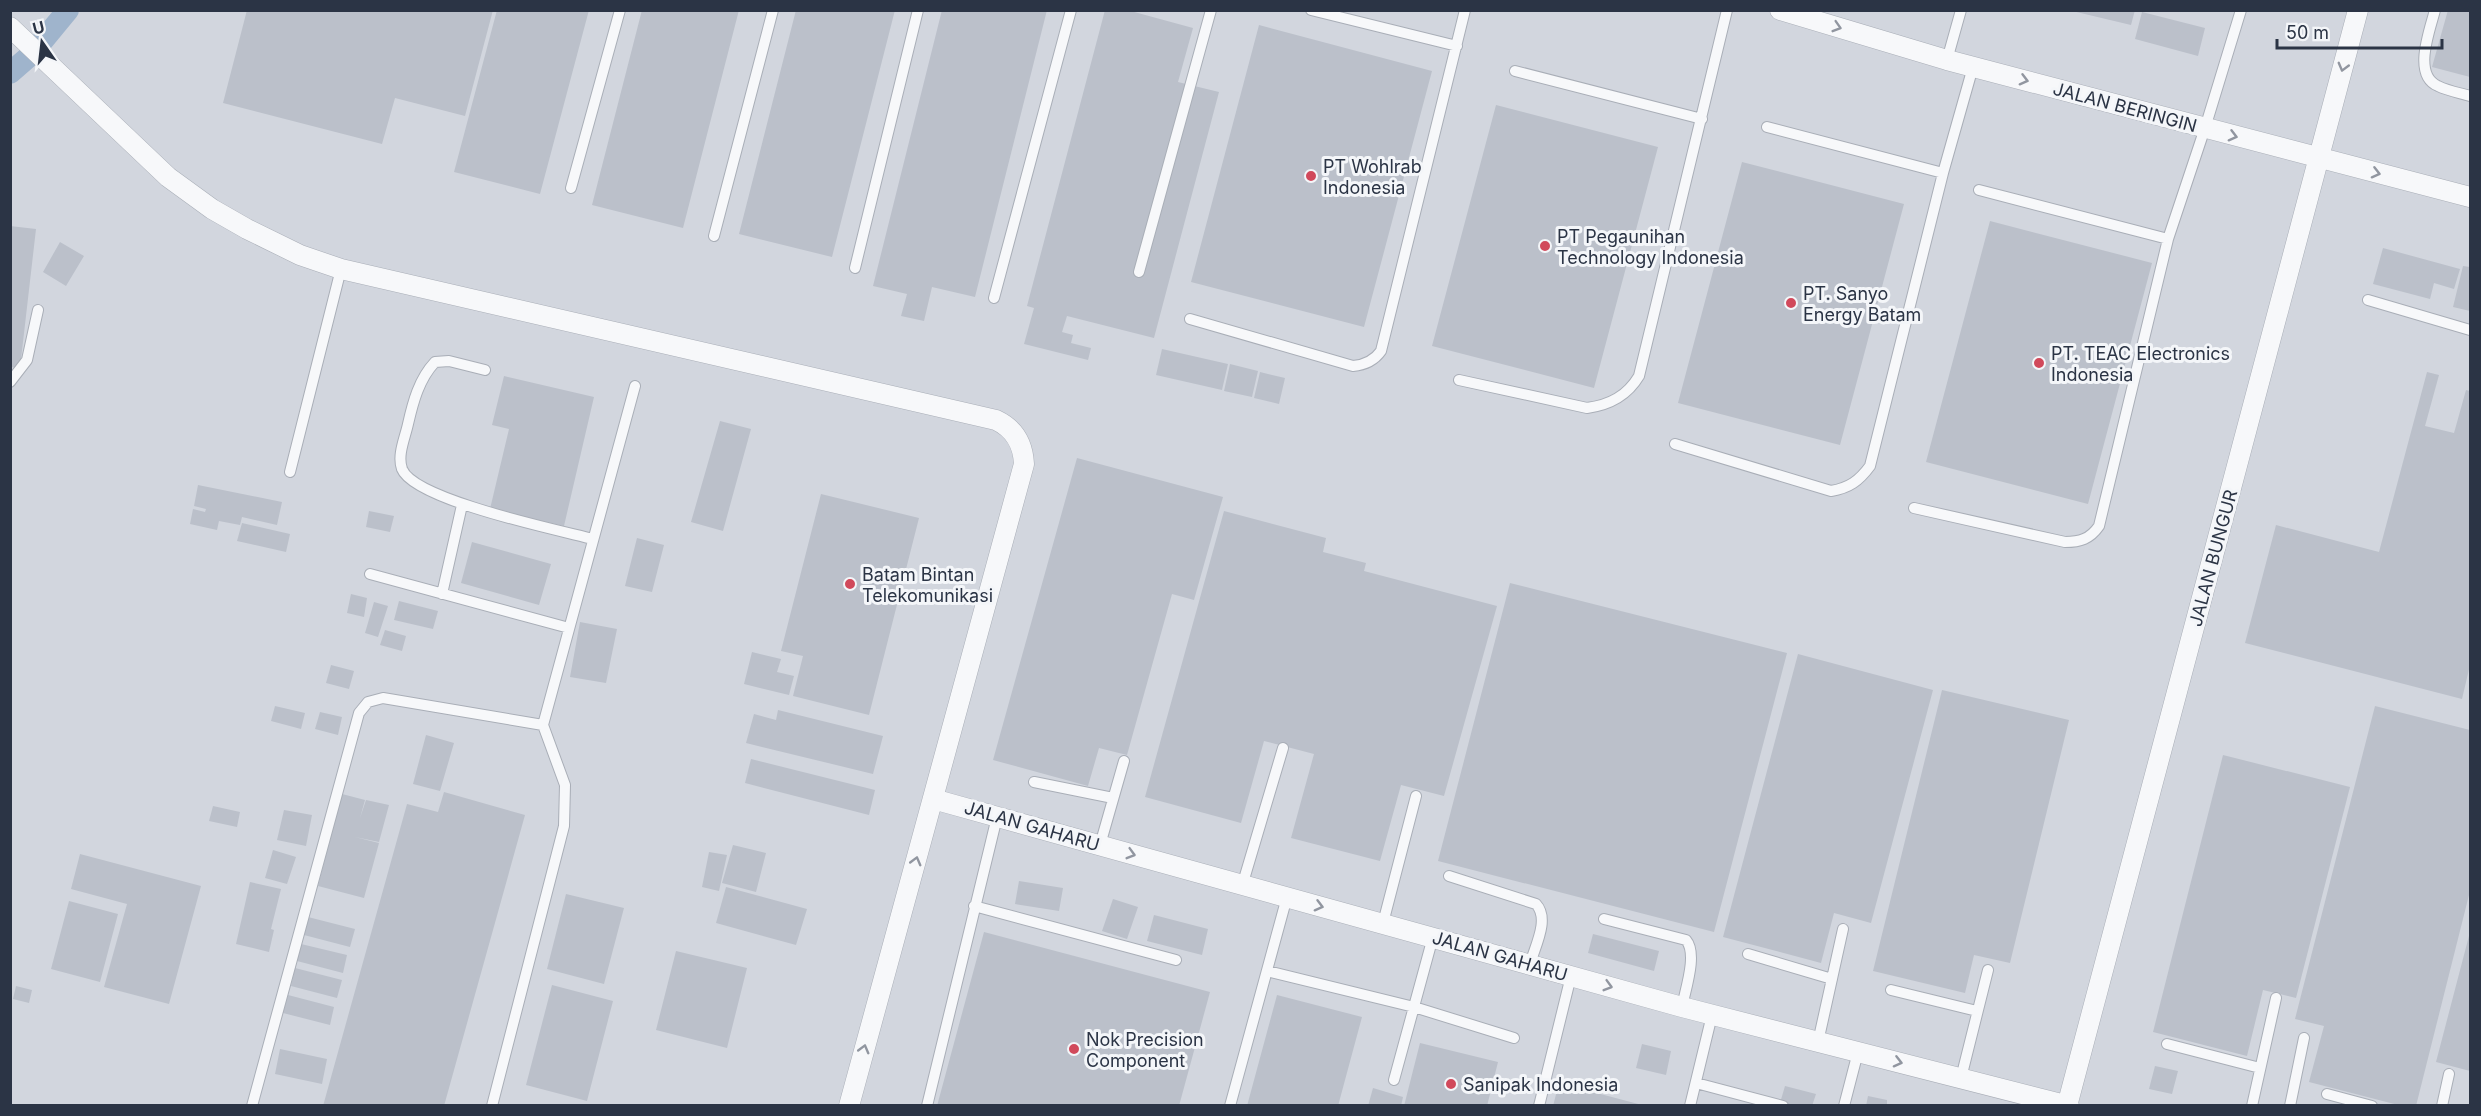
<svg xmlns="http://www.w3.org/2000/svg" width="2481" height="1116" viewBox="0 0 2481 1116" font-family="Inter,sans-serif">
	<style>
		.built { fill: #d2d6de }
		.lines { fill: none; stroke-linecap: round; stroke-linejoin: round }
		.canal { stroke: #9fb4cc; stroke-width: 22 }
		.building { fill: #bbc0ca }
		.lane-casing { stroke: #a9aeb7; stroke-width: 12 }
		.street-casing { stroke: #a9aeb7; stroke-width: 21 }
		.lane { stroke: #f7f8fa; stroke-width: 10 }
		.street { stroke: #f7f8fa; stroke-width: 20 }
		.oneway { stroke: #9196a0 }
		.poi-dot { fill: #d1495b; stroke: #f4f6f9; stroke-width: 2 }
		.labels { text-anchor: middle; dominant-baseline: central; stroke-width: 6; stroke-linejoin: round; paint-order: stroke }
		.street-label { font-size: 18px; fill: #2b3445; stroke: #f4f6f9 }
		.poi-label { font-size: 18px; fill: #2b3445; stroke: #f4f6f9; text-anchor: start }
	</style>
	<rect width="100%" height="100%" fill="#e4e7ec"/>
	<path class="built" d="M 11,11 L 2470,11 L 2470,1105 L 11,1105 Z"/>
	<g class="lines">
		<path class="canal" d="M 40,44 L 68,10
			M 10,73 L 33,53"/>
	</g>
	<path class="building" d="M 247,10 L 493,10 L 465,116 L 395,98 L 382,144 L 223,103 Z
		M 497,10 L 589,10 L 540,194 L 454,172 Z
		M 642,10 L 739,10 L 683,228 L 592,205 Z
		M 796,10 L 895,10 L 832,257 L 739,234 Z
		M 942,10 L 1047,10 L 975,297 L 932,287 L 924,321 L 901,316 L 907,294 L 873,286 Z
		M 1105,10 L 1127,10 L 1193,28 L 1178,82 L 1219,92 L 1154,338 L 1067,316 L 1062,332 L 1073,335 L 1071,343 L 1091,348 L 1088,360 L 1024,344 L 1034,308 L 1027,306 Z
		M 2068,10 L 2135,10 L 2131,25 Z
		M 2448,10 L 2470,10 L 2470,77 L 2432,67 Z
		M 2142,12 L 2205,28 L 2198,56 L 2135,39 Z
		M 1259,25 L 1432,71 L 1364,327 L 1191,282 Z
		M 1496,105 L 1658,147 L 1594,388 L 1432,346 Z
		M 1742,162 L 1904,204 L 1840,445 L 1678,403 Z
		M 1990,221 L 2152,263 L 2088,504 L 1926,462 Z
		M 10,226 L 36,229 L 20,368 L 10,367 Z
		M 60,242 L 84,256 L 66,286 L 43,272 Z
		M 2383,248 L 2460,269 L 2454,289 L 2434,283 L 2430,299 L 2373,284 Z
		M 2463,266 L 2470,267 L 2470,311 L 2453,307 Z
		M 1162,349 L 1228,364 L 1222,390 L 1156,375 Z
		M 1230,364 L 1258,371 L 1252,397 L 1224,391 Z
		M 1260,372 L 1285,378 L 1279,404 L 1254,398 Z
		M 2427,372 L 2439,375 L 2425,426 L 2454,433 L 2466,390 L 2470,391 L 2470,665 L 2462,699 L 2245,643 L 2276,525 L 2379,552 Z
		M 504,376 L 594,397 L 564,526 L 490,509 L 509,429 L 492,425 Z
		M 720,421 L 751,429 L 723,531 L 691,522 Z
		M 1077,458 L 1223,497 L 1194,600 L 1172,594 L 1127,755 L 1099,748 L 1088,786 L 993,760 Z
		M 198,485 L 282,502 L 277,525 L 242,517 L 240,525 L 219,521 L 217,530 L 190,524 L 193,509 L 205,512 L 206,509 L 194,506 Z
		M 821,494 L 919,518 L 869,715 L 793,696 L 803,656 L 781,651 Z
		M 369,511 L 394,516 L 390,532 L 366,527 Z
		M 1224,511 L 1326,538 L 1323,552 L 1366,563 L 1364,571 L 1497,606 L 1444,796 L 1401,785 L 1380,861 L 1291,838 L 1314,754 L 1264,741 L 1241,823 L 1145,797 Z
		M 242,523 L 290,534 L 286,552 L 237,541 Z
		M 637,538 L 664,545 L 652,592 L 625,586 Z
		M 472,542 L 551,564 L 539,605 L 461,583 Z
		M 1510,583 L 1787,653 L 1714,932 L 1438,861 Z
		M 351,594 L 367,598 L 364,617 L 347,613 Z
		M 399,601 L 438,611 L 433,629 L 394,620 Z
		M 374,602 L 388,606 L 378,637 L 365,633 Z
		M 580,622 L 617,629 L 606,683 L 570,677 Z
		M 385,630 L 406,636 L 402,651 L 380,645 Z
		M 752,652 L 781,659 L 777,672 L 794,676 L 789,695 L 744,684 Z
		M 1798,654 L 1933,690 L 1871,923 L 1834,913 L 1821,963 L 1723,937 Z
		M 331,665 L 354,671 L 349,689 L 326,683 Z
		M 1942,690 L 2069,720 L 2010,963 L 1974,955 L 1965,993 L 1873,971 Z
		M 275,706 L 305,713 L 301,729 L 271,721 Z
		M 2375,706 L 2470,730 L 2470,891 L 2416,1106 L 2402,1106 L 2309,1082 L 2324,1026 L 2295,1019 Z
		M 778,710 L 883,736 L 873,774 L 746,743 L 754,714 L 776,720 Z
		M 320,712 L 342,717 L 338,735 L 315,729 Z
		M 426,735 L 454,743 L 440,791 L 413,784 Z
		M 2223,755 L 2350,787 L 2296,998 L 2263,990 L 2247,1056 L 2153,1032 Z
		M 751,759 L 875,790 L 869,815 L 745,783 Z
		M 444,792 L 525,815 L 444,1106 L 323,1106 L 407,804 L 438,812 Z
		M 342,794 L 365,800 L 360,818 L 366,800 L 389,805 L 379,842 L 355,837 L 379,843 L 364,898 L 318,886 Z
		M 213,806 L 240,812 L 237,827 L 209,821 Z
		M 284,810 L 312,815 L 306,846 L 277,840 Z
		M 733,845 L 766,853 L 756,892 L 722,883 Z
		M 273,850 L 296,857 L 287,884 L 265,878 Z
		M 709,852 L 727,855 L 719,891 L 702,887 Z
		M 80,854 L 201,886 L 169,1004 L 104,987 L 127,904 L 71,889 Z
		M 1019,881 L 1063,888 L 1059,911 L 1015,904 Z
		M 250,882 L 281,889 L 271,929 L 274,930 L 269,952 L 236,944 Z
		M 726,887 L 807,909 L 796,945 L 716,923 Z
		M 566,894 L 624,908 L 604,984 L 547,969 Z
		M 1113,899 L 1138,907 L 1127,939 L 1102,931 Z
		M 69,901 L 118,914 L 100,982 L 51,969 Z
		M 1154,915 L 1208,929 L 1202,955 L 1147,941 Z
		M 308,917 L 355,929 L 350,947 L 304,935 Z
		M 984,932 L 1210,992 L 1179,1106 L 937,1106 Z
		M 2470,932 L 2470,1071 L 2436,1062 Z
		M 1593,934 L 1659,951 L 1654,971 L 1588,953 Z
		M 301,944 L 347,955 L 343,973 L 297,961 Z
		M 676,951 L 747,968 L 727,1048 L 656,1030 Z
		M 295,968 L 342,980 L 337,998 L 291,986 Z
		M 552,985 L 613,1001 L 587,1101 L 526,1085 Z
		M 16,986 L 32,990 L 29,1003 L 13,999 Z
		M 288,995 L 334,1007 L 330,1025 L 283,1013 Z
		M 1277,995 L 1362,1017 L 1338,1106 L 1247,1106 Z
		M 1420,1043 L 1498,1062 L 1487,1106 L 1404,1106 Z
		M 1642,1044 L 1671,1051 L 1666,1075 L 1636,1068 Z
		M 280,1049 L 327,1059 L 322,1084 L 275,1074 Z
		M 2155,1066 L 2178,1071 L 2172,1094 L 2149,1089 Z
		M 1559,1083 L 1642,1105 L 1642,1106 L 1553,1106 Z
		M 1785,1086 L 1816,1094 L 1812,1106 L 1780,1103 Z
		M 1373,1088 L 1403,1097 L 1401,1106 L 1368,1106 Z
		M 1868,1096 L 1887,1100 L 1887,1106 L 1866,1106 Z"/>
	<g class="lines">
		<defs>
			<path id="lane" d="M 1311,10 L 1457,46
				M 2435,10 C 2430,30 2412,75 2438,86 C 2448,91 2460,93 2470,96
				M 1947,60 L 1961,10
				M 1515,71 L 1702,119
				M 1767,127 L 1943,173
				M 571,188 L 620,10
				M 1979,190 L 2168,239
				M 714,236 L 773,10
				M 855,268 L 918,10
				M 1139,272 L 1211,10
				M 994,298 L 1071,10
				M 2368,300 L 2470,330
				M 1190,319 L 1353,366 C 1364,365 1374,361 1381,351 L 1465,10
				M 485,370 L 449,361 L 435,362 C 419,379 413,402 408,424 C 405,438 397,455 402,469 C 414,500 558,530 593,539
				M 1459,380 L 1587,408 C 1610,405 1627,396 1639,376 L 1727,10
				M 10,382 L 27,360 L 38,310
				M 1675,444 L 1831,491 C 1849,488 1859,481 1870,466 L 1943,173 L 1973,67
				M 290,472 L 341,269
				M 1914,508 L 2065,542 C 2080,542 2090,539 2099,526 L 2168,239 L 2205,128 L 2241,10
				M 370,574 L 569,628
				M 442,594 L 462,505
				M 1034,782 L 1113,798
				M 1100,845 L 1124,761
				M 1449,876 L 1536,904 C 1550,919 1535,946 1530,964
				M 1242,886 L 1283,748
				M 974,906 L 1176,960
				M 1604,919 L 1686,940 C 1698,954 1685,990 1682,1007
				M 1383,923 L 1416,796
				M 1748,954 L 1832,979
				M 1267,971 L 1414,1007 L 1514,1038
				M 1891,990 L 1977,1011
				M 1818,1042 L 1843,929
				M 2167,1044 L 2260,1068
				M 1961,1078 L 1988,970
				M 1394,1080 L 1433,937
				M 1696,1083 L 1783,1106
				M 2327,1094 L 2372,1106
				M 252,1106 L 359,713 L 368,702 L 383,698 L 543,725
				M 492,1106 L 564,826 L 565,785 L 543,725 L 635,386
				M 927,1106 L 997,817
				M 1230,1106 L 1287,897
				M 1539,1106 L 1571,976
				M 1690,1106 L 1712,1015
				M 1844,1106 L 1858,1052
				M 2252,1106 L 2276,998
				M 2290,1106 L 2304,1038
				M 2442,1106 L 2449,1074"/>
			<path id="street" d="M 1780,10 L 1947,60 L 2470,197
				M 10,27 L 168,177 L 212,209 L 247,229 L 300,255 L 341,269 L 996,420 C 1015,429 1023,444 1024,464 L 849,1106
				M 933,799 L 1682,1007 L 2069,1106
				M 2067,1106 L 2358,10"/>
		</defs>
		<use href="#lane" class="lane-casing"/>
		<use href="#street" class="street-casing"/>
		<use href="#lane" class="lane"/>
		<use href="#street" class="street"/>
	</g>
	<defs><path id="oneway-chevron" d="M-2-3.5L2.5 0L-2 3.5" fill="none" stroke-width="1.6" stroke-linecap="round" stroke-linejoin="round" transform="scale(1.5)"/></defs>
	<g class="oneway">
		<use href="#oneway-chevron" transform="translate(1837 27) rotate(17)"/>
		<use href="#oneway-chevron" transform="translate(2343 67) rotate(105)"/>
		<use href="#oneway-chevron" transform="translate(2024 80) rotate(15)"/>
		<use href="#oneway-chevron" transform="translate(2233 136) rotate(15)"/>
		<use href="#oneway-chevron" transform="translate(2376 173) rotate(14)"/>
		<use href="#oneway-chevron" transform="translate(1131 854) rotate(16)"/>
		<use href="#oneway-chevron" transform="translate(916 861) rotate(-75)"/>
		<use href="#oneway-chevron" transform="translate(1319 906) rotate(15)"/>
		<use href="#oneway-chevron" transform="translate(1608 986) rotate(16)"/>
		<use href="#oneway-chevron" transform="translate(864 1049) rotate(-75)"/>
		<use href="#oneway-chevron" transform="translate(1898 1062) rotate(14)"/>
	</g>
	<g class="poi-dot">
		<circle cx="1311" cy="176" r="6"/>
		<circle cx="1545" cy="246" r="6"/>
		<circle cx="1791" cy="303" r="6"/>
		<circle cx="2039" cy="363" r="6"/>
		<circle cx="850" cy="584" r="6"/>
		<circle cx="1074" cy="1049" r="6"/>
		<circle cx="1451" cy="1084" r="6"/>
	</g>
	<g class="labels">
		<g class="street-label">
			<text transform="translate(2125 107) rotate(15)">JALAN BERINGIN</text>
			<text transform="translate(2213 558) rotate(-75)">JALAN BUNGUR</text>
			<text transform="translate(1032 826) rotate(16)">JALAN GAHARU</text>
			<text transform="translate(1500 956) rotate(16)">JALAN GAHARU</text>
		</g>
		<g class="poi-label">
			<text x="1323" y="166">PT Wohlrab<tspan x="1323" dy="21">Indonesia</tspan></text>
			<text x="1557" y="236">PT Pegaunihan<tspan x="1557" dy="21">Technology Indonesia</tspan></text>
			<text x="1803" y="293">PT. Sanyo<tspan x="1803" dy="21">Energy Batam</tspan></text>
			<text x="2051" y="353">PT. TEAC Electronics<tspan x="2051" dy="21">Indonesia</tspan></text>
			<text x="862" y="574">Batam Bintan<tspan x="862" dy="21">Telekomunikasi</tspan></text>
			<text x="1086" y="1039">Nok Precision<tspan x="1086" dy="21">Component</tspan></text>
			<text x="1463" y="1084">Sanipak Indonesia</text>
		</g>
	</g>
	<rect width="2481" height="1116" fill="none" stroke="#2b3445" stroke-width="24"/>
	<g transform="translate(42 42) rotate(346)" stroke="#f4f6f9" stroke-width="4.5" paint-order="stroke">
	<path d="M0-4.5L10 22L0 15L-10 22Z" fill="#2b3445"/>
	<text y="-9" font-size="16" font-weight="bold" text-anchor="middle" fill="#2b3445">U</text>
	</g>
	<path d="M2277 39v9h165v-9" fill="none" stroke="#2b3445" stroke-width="3"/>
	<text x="2286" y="39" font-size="18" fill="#2b3445" stroke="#f4f6f9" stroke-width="4.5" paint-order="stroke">50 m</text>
</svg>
